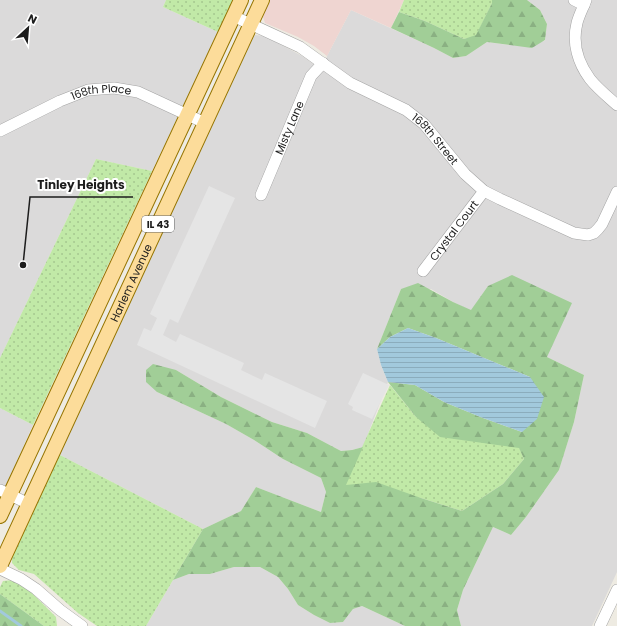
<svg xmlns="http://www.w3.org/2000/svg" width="617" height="626" viewBox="0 0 617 626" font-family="Poppins,sans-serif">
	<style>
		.residential { fill: #dbdada }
		.commercial { fill: #efd5d1 }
		.grass { fill: url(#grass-dots) }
		.forest { fill: url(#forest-firs) }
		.parking { fill: #e5e5e5 }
		.water { fill: url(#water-rules) }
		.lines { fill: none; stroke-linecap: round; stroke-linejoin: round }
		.stream { stroke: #a2c9dc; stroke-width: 3 }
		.minor-casing { stroke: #a4a4a4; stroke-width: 12 }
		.major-casing { stroke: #957400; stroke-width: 16 }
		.minor { stroke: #fff; stroke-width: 11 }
		.major { stroke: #fcdc9a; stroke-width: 14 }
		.labels { text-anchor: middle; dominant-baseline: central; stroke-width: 4; stroke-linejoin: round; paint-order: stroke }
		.shield { fill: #fff; stroke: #616161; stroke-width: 1 }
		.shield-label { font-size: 10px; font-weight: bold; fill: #1d1d1d }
		.street-label { font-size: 11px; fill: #1d1d1d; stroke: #fff }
		.leader { fill: none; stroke: #1d1d1d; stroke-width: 1.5 }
		.callout-dot { fill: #1d1d1d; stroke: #fff; stroke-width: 1.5 }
		.callout-label { font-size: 12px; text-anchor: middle; font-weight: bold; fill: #1d1d1d; stroke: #fff; stroke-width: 4; stroke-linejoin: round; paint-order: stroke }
	</style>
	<defs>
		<pattern id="grass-dots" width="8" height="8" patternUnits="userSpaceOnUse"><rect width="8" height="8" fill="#c1e9a7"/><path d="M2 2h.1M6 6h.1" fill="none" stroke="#a5c78f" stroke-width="1.8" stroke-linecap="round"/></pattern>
		<pattern id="forest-firs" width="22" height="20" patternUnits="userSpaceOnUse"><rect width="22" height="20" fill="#a1ce97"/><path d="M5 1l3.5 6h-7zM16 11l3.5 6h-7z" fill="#8ab082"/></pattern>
		<pattern id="water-rules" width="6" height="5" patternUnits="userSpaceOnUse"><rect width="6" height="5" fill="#a2c9dc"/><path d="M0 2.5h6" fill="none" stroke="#8bacbc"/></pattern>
	</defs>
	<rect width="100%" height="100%" fill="#eeebe2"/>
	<path class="residential" d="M 0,0 L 166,0 L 163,7 L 218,32 L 152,171 L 96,159 L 0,358 Z
		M 527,0 L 617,0 L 617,572 L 592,626 L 461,626 L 457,610 L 463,590 L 493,527 L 511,535 L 526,517 L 559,470 L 574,422 L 584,375 L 547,357 L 488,286 L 471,311 L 453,302 L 431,289 L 401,289 L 377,349 L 381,365 L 388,382 L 363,447 L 352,450 L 341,451 L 307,433 L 272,422 L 221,397 L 176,370 L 157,392 L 226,424 L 254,440 L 283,459 L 321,478 L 326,492 L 321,512 L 256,487 L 241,511 L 203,529 L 58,454 L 249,39 L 255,35 L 265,36 L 302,56 L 323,71 L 327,56 L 351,10 L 434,48 L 453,58 L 466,56 L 487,42 L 509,45 L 545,41 L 547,24 L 540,10 Z
		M 0,408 L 33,425 L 0,498 Z
		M 234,567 L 260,567 L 278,577 L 288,589 L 298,605 L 314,615 L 330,623 L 343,622 L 353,609 L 362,606 L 405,626 L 146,626 L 173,580 L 189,574 L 210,574 Z"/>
	<path class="commercial" d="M 267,0 L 404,0 L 391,28 L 351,10 L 327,56 L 314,46 L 298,37 L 265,23 L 262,14 Z"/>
	<path class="grass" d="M 166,0 L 233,0 L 218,32 L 163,7 Z
		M 404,0 L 492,0 L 492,3 L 476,36 L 464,39 L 425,21 L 399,12 Z
		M 96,159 L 152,171 L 33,425 L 0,408 L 0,358 Z
		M 390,385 L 416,417 L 491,443 L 519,447 L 524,459 L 503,484 L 462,511 L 421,498 L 345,485 Z
		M 58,454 L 203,529 L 146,626 L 97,626 L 78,613 L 34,574 L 19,570 L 12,563 L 12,555 Z
		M 13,580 L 29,590 L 56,617 L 57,626 L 44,626 L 0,594 L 0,587 L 3,581 Z"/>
	<path class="forest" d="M 492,0 L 527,0 L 540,10 L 547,24 L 545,40 L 532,48 L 487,42 L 466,56 L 453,58 L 434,48 L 391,28 L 399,12 L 425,21 L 464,39 L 476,35 L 492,3 Z
		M 512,275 L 572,303 L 547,357 L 584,375 L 574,422 L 559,470 L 526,517 L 511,535 L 493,527 L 463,590 L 457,610 L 461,626 L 405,626 L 362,606 L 353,609 L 343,622 L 330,623 L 314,615 L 298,605 L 288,589 L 278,577 L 260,567 L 234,567 L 210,574 L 189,574 L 173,580 L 203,529 L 241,511 L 256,487 L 321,512 L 326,492 L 321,478 L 283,459 L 254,440 L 226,424 L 157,392 L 146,382 L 146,370 L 153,364 L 176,370 L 221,397 L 272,422 L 307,433 L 341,451 L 352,450 L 363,447 L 346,485 L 376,482 L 421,498 L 462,511 L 503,484 L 524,459 L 519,448 L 440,437 L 416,417 L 388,382 L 415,385 L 444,402 L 483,418 L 522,432 L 530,377 L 436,338 L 408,328 L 390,337 L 377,349 L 401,289 L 418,283 L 453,302 L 471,310 L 488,286 Z
		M 0,594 L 44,626 L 0,626 Z"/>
	<path class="parking" d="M 209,186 L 235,198 L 178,323 L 170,319 L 163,335 L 176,342 L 180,334 L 244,363 L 241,370 L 262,380 L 265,373 L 327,401 L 315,428 L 137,345 L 144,328 L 151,331 L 157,318 L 150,314 Z
		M 363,373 L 389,385 L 372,419 L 352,410 L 353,407 L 348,404 Z"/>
	<path class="water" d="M 408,328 L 436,338 L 530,377 L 544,397 L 537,419 L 522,432 L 483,418 L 444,402 L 415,385 L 388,382 L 381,365 L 377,349 L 390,337 Z"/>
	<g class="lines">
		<path class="stream" d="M 0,611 L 21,626"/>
		<defs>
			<g id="minor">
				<path d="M 574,0 L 584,5"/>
				<path d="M 586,0 C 583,8 579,15 577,23 C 572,43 578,63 590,79 C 597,88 608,97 617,105"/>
				<path id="s1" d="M 233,16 L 300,47 L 350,83 L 406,110 L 424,124 L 465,174 L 484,191 L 500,199 L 574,233 L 588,235 L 594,233 L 598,229 L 602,224 L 617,192"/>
				<path id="s2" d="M 0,131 L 60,101 L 88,90 L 114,88 L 138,92 L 205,123"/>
				<path id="s3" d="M 261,195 L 311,76 L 323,63"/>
				<path id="s4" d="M 423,271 L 484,191"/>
				<path d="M 0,490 L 29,504"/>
				<path d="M 0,569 L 21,579 L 36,589 L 60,610 L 82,626"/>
				<path d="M 600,626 L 617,590"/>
			</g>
			<g id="major">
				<path d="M 0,516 L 241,0"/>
				<path id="s5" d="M 0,566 L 262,0"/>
			</g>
		</defs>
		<use href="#minor" class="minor-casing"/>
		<use href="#major" class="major-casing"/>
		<use href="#minor" class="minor"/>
		<use href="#major" class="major"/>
	</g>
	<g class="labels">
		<rect class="shield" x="142" y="216" width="32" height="16" rx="3"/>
		<g class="shield-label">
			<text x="158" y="224">IL 43</text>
		</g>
		<g class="street-label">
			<text stroke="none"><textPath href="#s2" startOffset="110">168th Place</textPath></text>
			<text stroke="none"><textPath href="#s3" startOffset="73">Misty Lane</textPath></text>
			<text stroke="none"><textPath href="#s1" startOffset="239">168th Street</textPath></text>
			<text stroke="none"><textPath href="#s4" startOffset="51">Crystal Court</textPath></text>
			<text stroke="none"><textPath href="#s5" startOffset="312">Harlem Avenue</textPath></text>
		</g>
	</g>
	<path class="leader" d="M23 265L30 197H133"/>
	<circle class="callout-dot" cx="23" cy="265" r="4"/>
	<g class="callout-label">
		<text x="81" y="189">Tinley Heights</text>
	</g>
	<g transform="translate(28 28) rotate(26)" stroke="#ffffff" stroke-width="3" paint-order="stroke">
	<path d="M0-3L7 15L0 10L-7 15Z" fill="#1d1d1d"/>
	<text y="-6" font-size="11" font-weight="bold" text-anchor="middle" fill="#1d1d1d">N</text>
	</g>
</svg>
